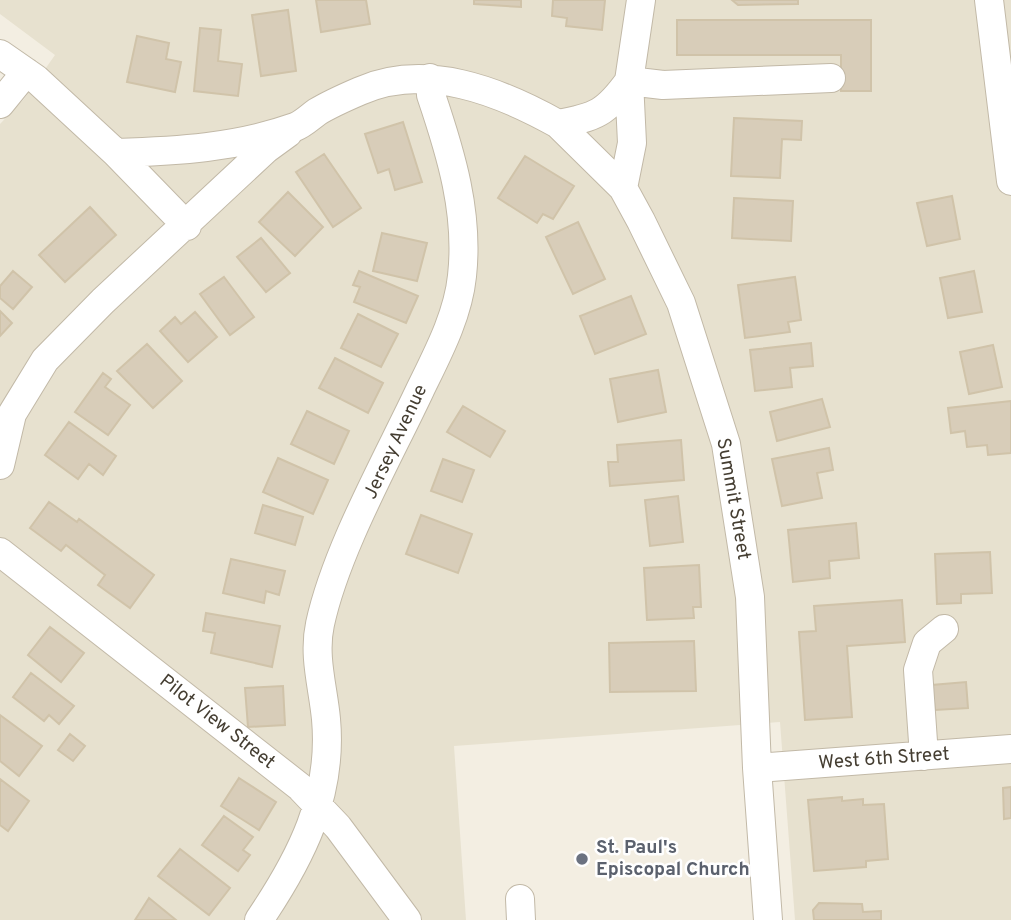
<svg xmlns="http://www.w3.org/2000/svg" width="1011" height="920" viewBox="0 0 1011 920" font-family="Overpass,sans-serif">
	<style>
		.residential { fill: #e7e1cf }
		.building { fill: #d8cdb9; stroke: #d0c3a9; stroke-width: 2 }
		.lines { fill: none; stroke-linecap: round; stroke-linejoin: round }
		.minor-casing { stroke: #c2b9a7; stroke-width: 30 }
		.minor { stroke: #fff; stroke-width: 28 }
		.worship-dot { fill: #6b7280; stroke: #fff; stroke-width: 2.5 }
		.labels { text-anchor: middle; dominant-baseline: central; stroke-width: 5; stroke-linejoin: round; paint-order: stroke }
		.street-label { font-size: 19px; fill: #453e32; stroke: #fff }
		.worship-label { font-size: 19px; font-weight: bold; fill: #5b616d; stroke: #fff; text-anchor: start }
	</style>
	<rect width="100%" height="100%" fill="#f3eee2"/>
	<path class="residential" d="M 0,0 L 1011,0 L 1011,920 L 795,920 L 780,722 L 454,746 L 466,920 L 0,920 L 0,124 L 24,99 L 55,55 L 0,14 Z"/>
	<path class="building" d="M 316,0 L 366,0 L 370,24 L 321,32 Z
		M 474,0 L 521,0 L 521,7 L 474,4 Z
		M 553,0 L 605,0 L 602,30 L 566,26 L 567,18 L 552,16 Z
		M 732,0 L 798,0 L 798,4 L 738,5 Z
		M 288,10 L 296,71 L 261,76 L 252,15 Z
		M 677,20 L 871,20 L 871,91 L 841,91 L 841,55 L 677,55 Z
		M 200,28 L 221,30 L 218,61 L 242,64 L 238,96 L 194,91 Z
		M 137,36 L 169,43 L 166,59 L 181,62 L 175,92 L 127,82 Z
		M 734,118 L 802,121 L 801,140 L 782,139 L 780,178 L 731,176 Z
		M 403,122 L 422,182 L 395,190 L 389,169 L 378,173 L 365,134 Z
		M 324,154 L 361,208 L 333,227 L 296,172 Z
		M 525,156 L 574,186 L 553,219 L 543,214 L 537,223 L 498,198 Z
		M 288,192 L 323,227 L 295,256 L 259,222 Z
		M 952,196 L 960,239 L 927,246 L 917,203 Z
		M 734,198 L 793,201 L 791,241 L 732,238 Z
		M 90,207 L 116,235 L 65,282 L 39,255 Z
		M 578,222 L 605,279 L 573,294 L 546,237 Z
		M 382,233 L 427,243 L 417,281 L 373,271 Z
		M 261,238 L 290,273 L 266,292 L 237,257 Z
		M 13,271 L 32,287 L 13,309 L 0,298 L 0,286 Z
		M 359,271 L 418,296 L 406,323 L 354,302 L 360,287 L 353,285 Z
		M 974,271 L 982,312 L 948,318 L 940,278 Z
		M 224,277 L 254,317 L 230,335 L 200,294 Z
		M 795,277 L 801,320 L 788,322 L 790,332 L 745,338 L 738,285 Z
		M 631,296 L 646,334 L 595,354 L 580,316 Z
		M 0,311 L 12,323 L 0,336 Z
		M 195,312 L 217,337 L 188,362 L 160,331 L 175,317 L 181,324 Z
		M 358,314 L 398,334 L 381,367 L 341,348 Z
		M 811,343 L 813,366 L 790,368 L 792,387 L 755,391 L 750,350 Z
		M 147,344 L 182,381 L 153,408 L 117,371 Z
		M 993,345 L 1002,387 L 969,394 L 960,352 Z
		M 335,358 L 383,383 L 368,413 L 319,388 Z
		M 658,370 L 666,412 L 618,422 L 610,379 Z
		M 103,373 L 111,379 L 105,387 L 130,405 L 108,435 L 75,412 Z
		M 822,399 L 830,427 L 777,441 L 770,412 Z
		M 1011,401 L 1011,453 L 988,455 L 987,445 L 967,447 L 965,431 L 951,433 L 948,408 Z
		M 463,406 L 505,431 L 490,457 L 447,432 Z
		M 307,411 L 349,431 L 334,464 L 291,444 Z
		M 69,422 L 116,456 L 103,475 L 89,464 L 78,479 L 45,455 Z
		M 681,440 L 684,480 L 610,486 L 608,462 L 618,462 L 617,445 Z
		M 829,448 L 833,470 L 817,473 L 822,498 L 782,506 L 772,459 Z
		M 278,458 L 328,480 L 313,514 L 263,492 Z
		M 443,459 L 474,470 L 462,502 L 431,491 Z
		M 678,496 L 683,542 L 650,546 L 645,500 Z
		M 49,502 L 77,522 L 79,519 L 154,575 L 130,608 L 98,585 L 105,575 L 66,545 L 61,551 L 30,528 Z
		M 263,505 L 303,517 L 295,545 L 255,533 Z
		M 421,515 L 472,534 L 458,573 L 406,554 Z
		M 856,523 L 859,558 L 829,561 L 830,578 L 793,582 L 788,530 Z
		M 990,552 L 992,593 L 961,594 L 961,603 L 937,604 L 935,554 Z
		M 231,559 L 285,571 L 279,595 L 266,591 L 264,603 L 223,593 Z
		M 699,565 L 701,607 L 693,607 L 694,618 L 647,620 L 644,568 Z
		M 902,600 L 905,642 L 847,646 L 852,717 L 805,720 L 799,632 L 816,631 L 814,606 Z
		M 206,613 L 280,626 L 272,667 L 211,653 L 215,633 L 203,631 Z
		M 50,627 L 84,653 L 61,682 L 28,655 Z
		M 694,641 L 696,691 L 610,692 L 609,643 Z
		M 31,673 L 74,706 L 59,724 L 49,715 L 44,721 L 13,697 Z
		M 966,682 L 968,708 L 935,710 L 932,685 Z
		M 283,686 L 285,725 L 248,727 L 245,688 Z
		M 0,715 L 42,746 L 19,776 L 0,761 Z
		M 70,734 L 85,746 L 73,761 L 58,750 Z
		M 239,778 L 276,802 L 259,830 L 221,806 Z
		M 0,779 L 29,801 L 8,831 L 0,825 Z
		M 1011,787 L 1011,818 L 1004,819 L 1003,788 Z
		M 842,797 L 842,801 L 863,799 L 863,805 L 884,804 L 888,859 L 866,861 L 866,867 L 814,871 L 808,800 Z
		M 224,816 L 253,837 L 243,850 L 250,855 L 238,871 L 202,845 Z
		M 180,849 L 230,888 L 209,915 L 158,876 Z
		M 149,898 L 176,920 L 135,920 Z
		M 819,903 L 862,904 L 863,912 L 881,911 L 881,920 L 814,920 L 813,910 Z"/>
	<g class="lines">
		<defs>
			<path id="minor" d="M 989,0 L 1011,181
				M 0,54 L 36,79 L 116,153 C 177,151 236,148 295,127 C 303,124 310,117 317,112 C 330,104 346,97 360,91 C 426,62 499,91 558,124 C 596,117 606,113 629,81
				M 629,81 L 663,85 L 831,78
				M 0,104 L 26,72
				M 558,124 L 623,188 L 641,221 L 681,303 L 726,444 L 750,597 L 757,768 L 768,920
				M 116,153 L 187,226
				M 623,188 L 632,143 L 629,81 L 641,0
				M 0,465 L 12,414 L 45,360 L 103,301 L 266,149 L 288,133
				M 0,552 L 300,787 L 338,827 L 407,920
				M 924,756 L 918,670 L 927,643 L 944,629
				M 757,768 L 1011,749
				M 520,899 L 521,920
				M 259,920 C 301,858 333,796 326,719 C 323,687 313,656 320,624 C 336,550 387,460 420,390 C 437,355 458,316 462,276 C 469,213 451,154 431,95 L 430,78"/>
		</defs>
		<use href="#minor" class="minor-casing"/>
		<use href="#minor" class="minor"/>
	</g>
	<circle class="worship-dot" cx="582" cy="859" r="7"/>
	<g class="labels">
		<g class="street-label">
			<text transform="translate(396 442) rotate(-65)">Jersey Avenue</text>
			<text transform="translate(733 499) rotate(80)">Summit Street</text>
			<text transform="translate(217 722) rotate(38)">Pilot View Street</text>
			<text transform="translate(884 759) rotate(-4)">West 6th Street</text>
		</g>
		<g class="worship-label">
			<text x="596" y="848">St. Paul's<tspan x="596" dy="22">Episcopal Church</tspan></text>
		</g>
	</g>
</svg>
